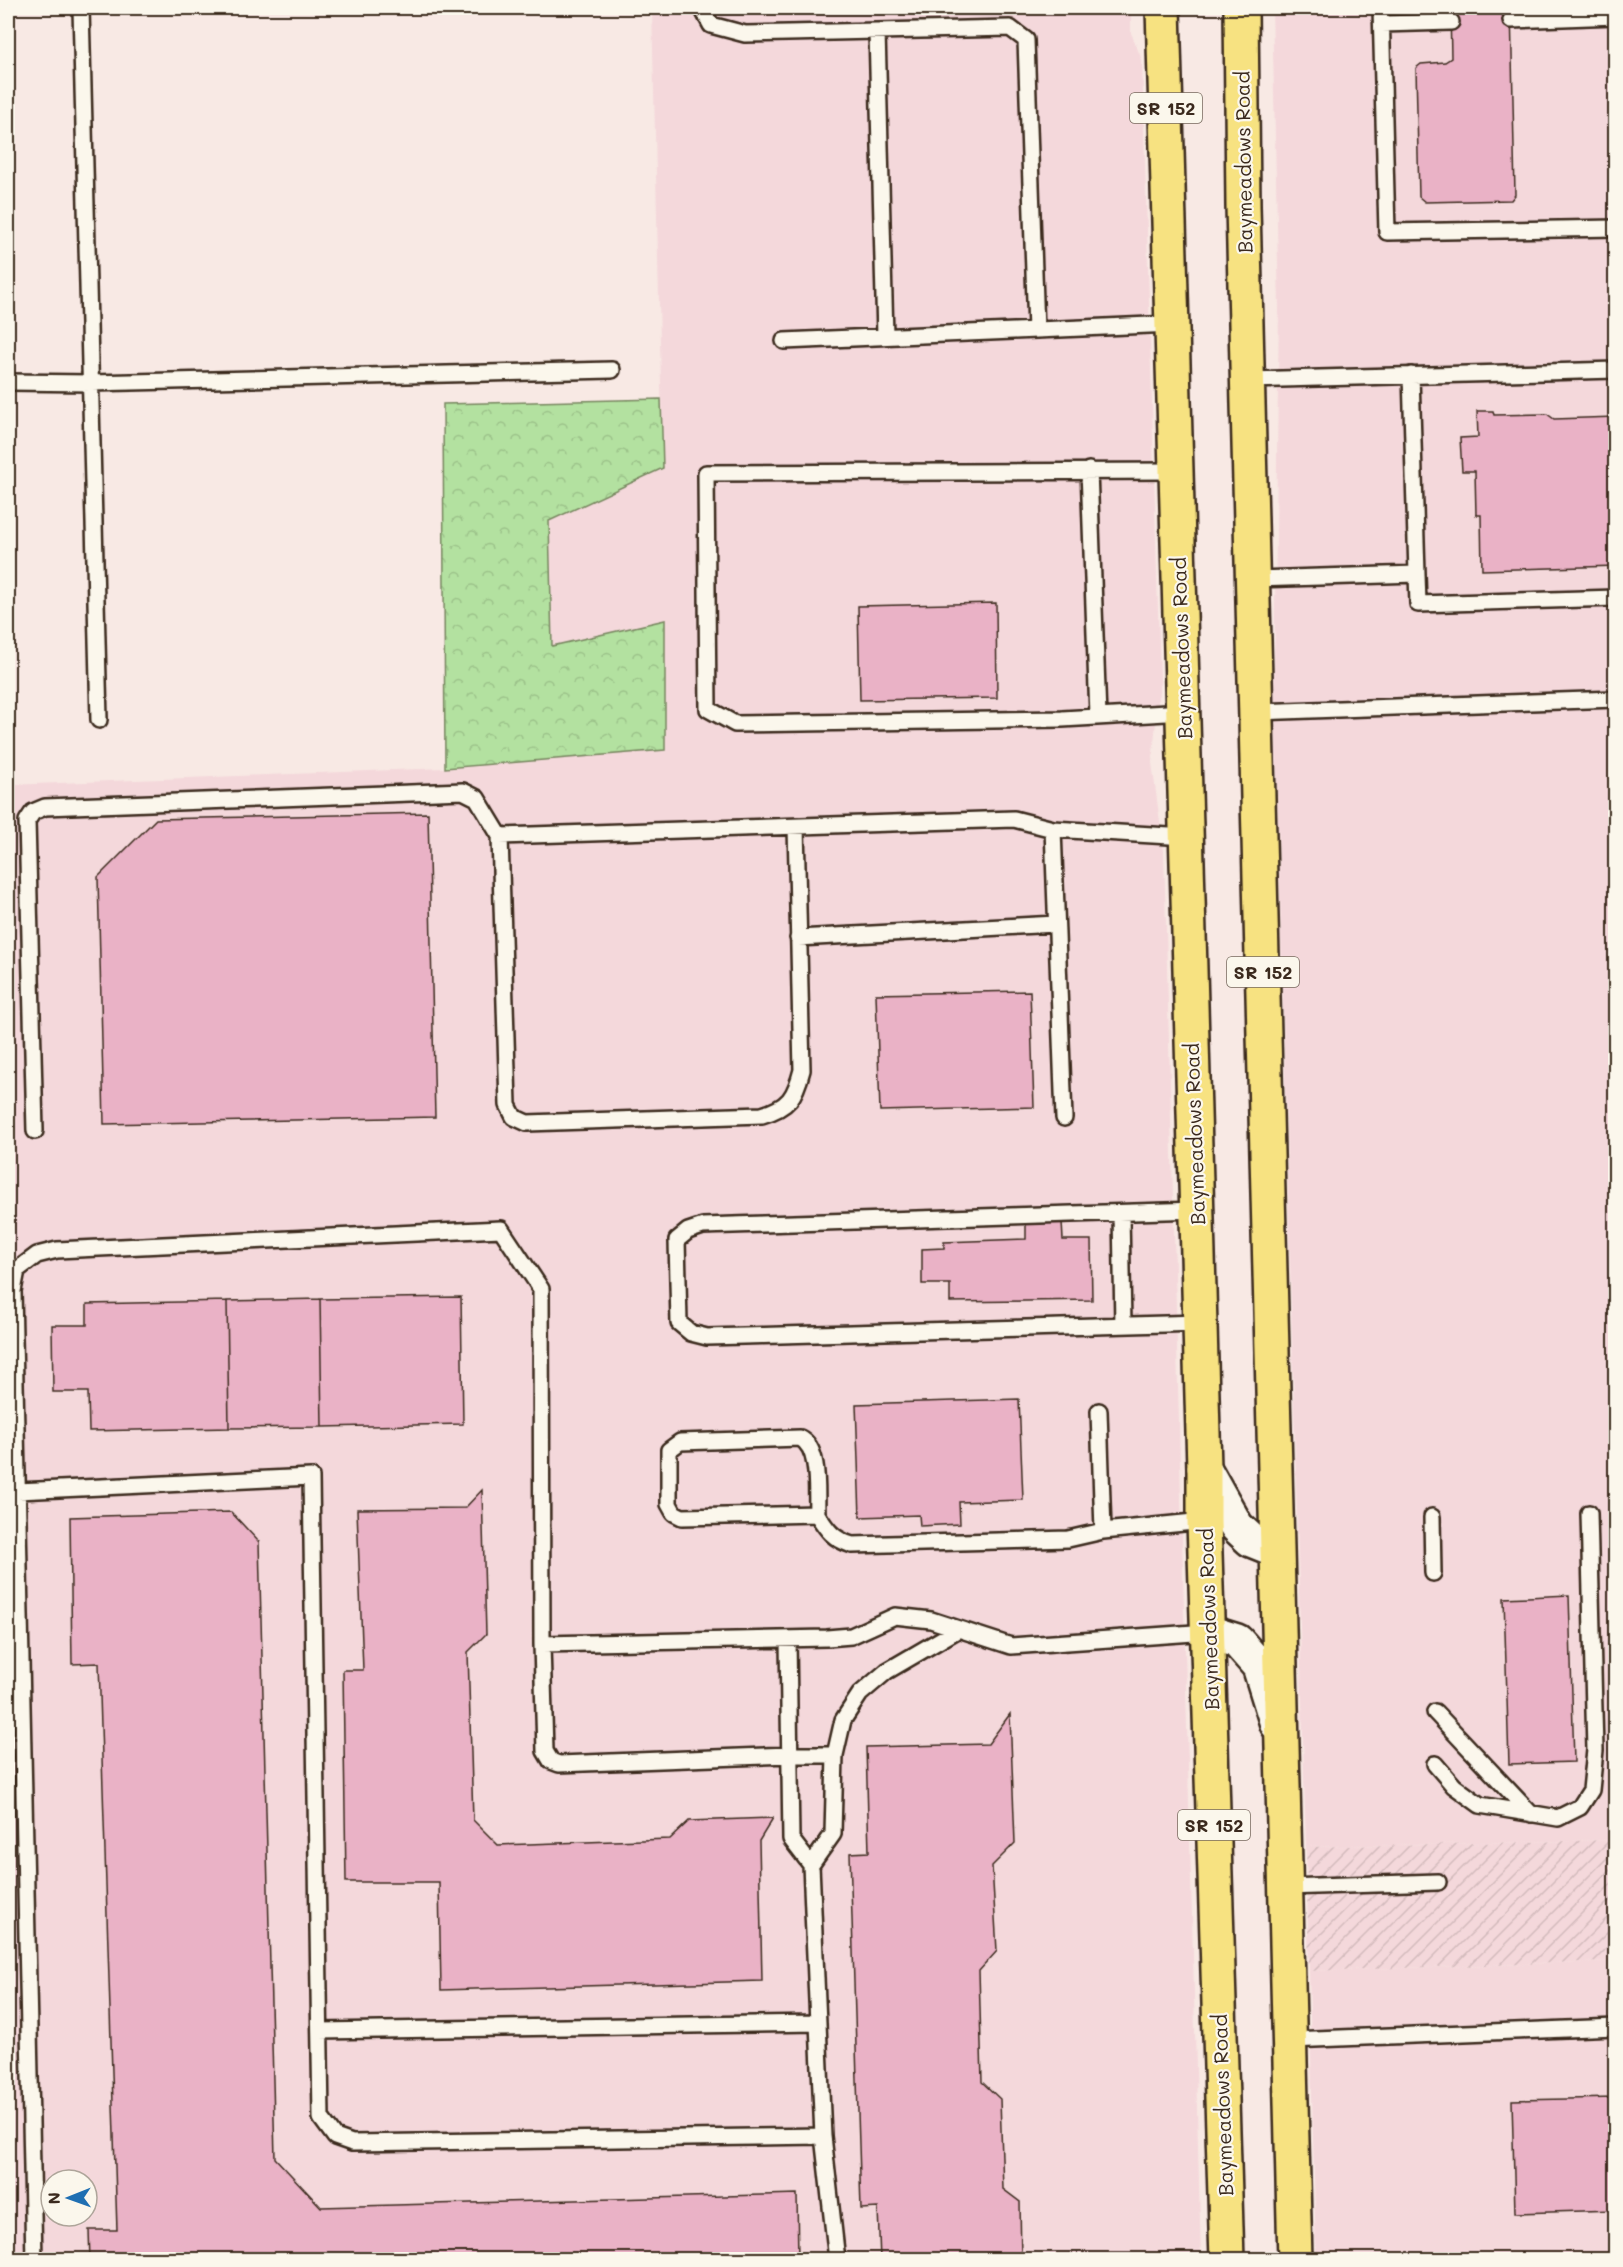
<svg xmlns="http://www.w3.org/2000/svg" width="1623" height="2267" viewBox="0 0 1623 2267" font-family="Mali,sans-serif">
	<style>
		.built { fill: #f4d8db; fill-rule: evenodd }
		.industrial { fill: url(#industrial-furrows) }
		.forest { fill: url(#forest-crowns); stroke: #77865f; stroke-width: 1.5 }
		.building { fill: #eab2c6; stroke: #3b2a1e; stroke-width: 1.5 }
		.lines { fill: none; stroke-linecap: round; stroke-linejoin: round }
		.service-casing { stroke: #3b2a1e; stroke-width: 20 }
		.secondary-casing { stroke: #3b2a1e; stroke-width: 38 }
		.primary-casing { stroke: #3b2a1e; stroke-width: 38 }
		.service { stroke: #fbf7ec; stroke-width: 15 }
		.secondary { stroke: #fbf7ec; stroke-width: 33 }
		.primary { stroke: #f7e281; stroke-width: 33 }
		.labels { text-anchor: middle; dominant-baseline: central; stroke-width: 4.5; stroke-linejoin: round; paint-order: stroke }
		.shield { fill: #fbf7ec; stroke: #75685c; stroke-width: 1.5 }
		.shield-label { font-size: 18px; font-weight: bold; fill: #3b2a1e }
		.street-label { font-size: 20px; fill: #3b2a1e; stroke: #fbf7ec }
	</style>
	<defs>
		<pattern id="industrial-furrows" width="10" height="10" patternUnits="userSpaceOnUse" patternTransform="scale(1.5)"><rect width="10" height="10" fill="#f4d8db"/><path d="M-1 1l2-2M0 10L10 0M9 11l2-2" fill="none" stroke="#d2babc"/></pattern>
		<pattern id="forest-crowns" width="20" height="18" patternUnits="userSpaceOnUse" patternTransform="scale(1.5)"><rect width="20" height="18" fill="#b3e1a0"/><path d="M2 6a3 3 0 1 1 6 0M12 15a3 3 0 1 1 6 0" fill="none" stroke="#9bc189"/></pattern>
	</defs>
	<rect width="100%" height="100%" fill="#f8e9e4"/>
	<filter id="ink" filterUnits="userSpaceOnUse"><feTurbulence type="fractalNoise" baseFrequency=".0167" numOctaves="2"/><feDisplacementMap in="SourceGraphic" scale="12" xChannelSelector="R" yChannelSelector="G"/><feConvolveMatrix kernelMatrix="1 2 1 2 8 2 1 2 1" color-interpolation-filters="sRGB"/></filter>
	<g filter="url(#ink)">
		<path class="built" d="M 652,8 L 1131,8 L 1131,33 L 1142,60 L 1160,681 L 1152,763 L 1164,852 L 1201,2259 L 8,2259 L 8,785 L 445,768 L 665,750 L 665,620 L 552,646 L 549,521 L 663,468 ZM 51,2180 L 87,2180 L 87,2216 L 51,2216 Z
			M 1272,8 L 1615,8 L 1615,1840 L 1306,1847 L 1274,683 L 1279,308 Z
			M 1615,1961 L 1615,2259 L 1316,2259 L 1309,1971 Z"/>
		<path class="industrial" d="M 1615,1840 L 1615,1961 L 1309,1971 L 1306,1847 Z"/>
		<path class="forest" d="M 661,399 L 663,468 L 549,521 L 552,646 L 665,620 L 665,750 L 445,768 L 443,404 Z"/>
		<path class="building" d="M 1450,8 L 1511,8 L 1515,195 L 1511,200 L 1425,202 L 1419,197 L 1416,68 L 1421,64 L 1445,62 L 1451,58 Z
			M 1477,411 L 1493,411 L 1494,415 L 1547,414 L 1554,419 L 1616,417 L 1616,566 L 1482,570 L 1481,515 L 1476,515 L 1475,471 L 1462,471 L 1460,438 L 1478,437 Z
			M 996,603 L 997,698 L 860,700 L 858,606 Z
			M 428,813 L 435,1117 L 104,1124 L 98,877 L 156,819 Z
			M 1030,991 L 1034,1107 L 880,1111 L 876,994 Z
			M 1062,1222 L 1063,1240 L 1091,1240 L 1092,1300 L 950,1302 L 950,1284 L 922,1284 L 922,1249 L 944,1248 L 944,1242 L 1026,1239 L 1026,1223 Z
			M 461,1297 L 463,1424 L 322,1427 L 320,1299 Z
			M 320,1299 L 322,1427 L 229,1428 L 227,1301 Z
			M 227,1301 L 229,1428 L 89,1431 L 88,1392 L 53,1392 L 52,1325 L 87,1325 L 87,1304 Z
			M 1019,1399 L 1023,1500 L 959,1502 L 960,1524 L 920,1526 L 919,1515 L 860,1517 L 856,1404 Z
			M 482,1490 L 486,1634 L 468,1652 L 473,1820 L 498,1845 L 670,1839 L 689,1821 L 773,1818 L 759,1841 L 762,1981 L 441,1990 L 439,1882 L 346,1882 L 343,1670 L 363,1670 L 357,1509 L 465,1508 Z
			M 231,1512 L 259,1542 L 275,2158 L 321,2207 L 797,2194 L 798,2260 L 90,2260 L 89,2230 L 117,2230 L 99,1663 L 72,1664 L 70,1517 Z
			M 1569,1595 L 1574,1762 L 1509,1764 L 1504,1598 Z
			M 1010,1714 L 1015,1843 L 992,1866 L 997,1951 L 979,1971 L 982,2082 L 1000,2099 L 1003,2189 L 1020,2202 L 1021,2260 L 880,2260 L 878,2208 L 861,2209 L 850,1853 L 869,1852 L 866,1747 L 988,1744 Z
			M 1616,2098 L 1616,2210 L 1515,2213 L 1512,2100 Z"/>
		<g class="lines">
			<defs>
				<path id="service" d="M 81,8 L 99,720
					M 702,8 L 711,25 L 745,34 L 1010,28 L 1026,40 L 1036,330
					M 1381,8 L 1387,232 L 1616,228
					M 1511,20 L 1616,16
					M 1382,24 L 1451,22
					M 877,32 L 885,336
					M 784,341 L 1172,324
					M 1411,375 L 1417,574
					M 1248,380 L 1616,370
					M 8,382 L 91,383 L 612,370
					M 1089,470 L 1098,716
					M 1176,471 L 706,473 L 708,709 L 735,724 L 1062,719 L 1184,712
					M 1254,579 L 1417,574 L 1418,604 L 1616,598
					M 1257,712 L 1616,699
					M 796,827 L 802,1070 C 795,1097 789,1107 762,1115 L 527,1123 L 514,1117 L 508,1105 L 500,836 L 1014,819 L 1053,829 L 1186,837
					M 1053,829 L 1064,1118
					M 798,938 L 1056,924
					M 35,1131 L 27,821 L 33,812 L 45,807 L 463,791 L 477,798 L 500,836
					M 1197,1210 L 703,1226 L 688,1231 L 677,1240 L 679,1323 L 691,1333 L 707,1337 L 1200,1323
					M 1121,1213 L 1123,1325
					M 1099,1411 L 1103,1531
					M 18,1491 L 311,1477 L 321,2118 L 335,2137 L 352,2143 L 823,2136
					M 817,1514 C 816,1493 821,1448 800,1438 L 680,1442 L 669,1450 L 669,1504 L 674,1513 L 682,1517 L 817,1514 C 827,1530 833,1539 852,1545 L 1068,1539 L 1103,1531 L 1204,1521
					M 1432,1517 L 1433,1573
					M 788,1640 L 791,1839 L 811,1865 L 823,2136 L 837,2260
					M 542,1644 L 545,1751 L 551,1761 L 559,1764 L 790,1755 L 835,1755
					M 1435,1712 L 1531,1814
					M 1435,1764 L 1454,1786 L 1480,1805 L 1558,1818 L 1580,1807 L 1591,1790 L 1595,1750 L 1589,1513
					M 811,1865 L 833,1834 L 835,1755 L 843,1720 L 860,1694 L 887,1671 L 959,1629
					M 1286,1887 L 1438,1882
					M 320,2031 L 818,2023
					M 1290,2040 L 1616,2027
					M 34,2260 L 13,1291 L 17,1270 L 37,1255 L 57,1250 L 501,1229 L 541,1289 L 542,1644 L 827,1638 L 851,1636 L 895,1616 L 931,1620 L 1011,1646 L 1208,1632"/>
				<path id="secondary" d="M 1204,1468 L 1237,1527 L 1251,1540 L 1276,1550
					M 1208,1632 L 1237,1641 L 1259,1666 L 1277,1724"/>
				<path id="primary" d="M 1163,8 L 1204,1468 L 1204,1521 L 1227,2260
					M 1241,8 L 1243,206 L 1295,2260"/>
			</defs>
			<use href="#service" class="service-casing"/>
			<use href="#secondary" class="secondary-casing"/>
			<use href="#primary" class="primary-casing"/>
			<use href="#service" class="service"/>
			<use href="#secondary" class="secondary"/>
			<use href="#primary" class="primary"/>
		</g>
	</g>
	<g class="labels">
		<g class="shield">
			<rect x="1130" y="93" width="72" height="30" rx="4.5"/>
			<rect x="1227" y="957" width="72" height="30" rx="4.5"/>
			<rect x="1178" y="1810" width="72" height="30" rx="4.5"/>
		</g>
		<g class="shield-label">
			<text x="1166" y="108">SR 152</text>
			<text x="1263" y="972">SR 152</text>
			<text x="1214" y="1825">SR 152</text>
		</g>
		<g class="street-label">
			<text transform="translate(1243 162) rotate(-91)">Baymeadows Road</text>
			<text transform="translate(1181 648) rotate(-92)">Baymeadows Road</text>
			<text transform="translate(1194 1134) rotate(-92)">Baymeadows Road</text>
			<text transform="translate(1208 1619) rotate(-92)">Baymeadows Road</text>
			<text transform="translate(1222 2105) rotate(-92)">Baymeadows Road</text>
		</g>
	</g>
	<rect width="1623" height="2267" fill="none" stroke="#fbf7ec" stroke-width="30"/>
	<rect x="15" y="15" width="1593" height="2237" fill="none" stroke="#3b2a1e" stroke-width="2" filter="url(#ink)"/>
	<g transform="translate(69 2198) rotate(269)"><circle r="28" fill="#fbf7ec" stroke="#aea59a" stroke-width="1.5"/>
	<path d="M0-4.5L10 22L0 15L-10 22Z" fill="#1f6fb2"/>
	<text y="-9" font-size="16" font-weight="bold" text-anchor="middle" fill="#3b2a1e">N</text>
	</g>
</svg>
